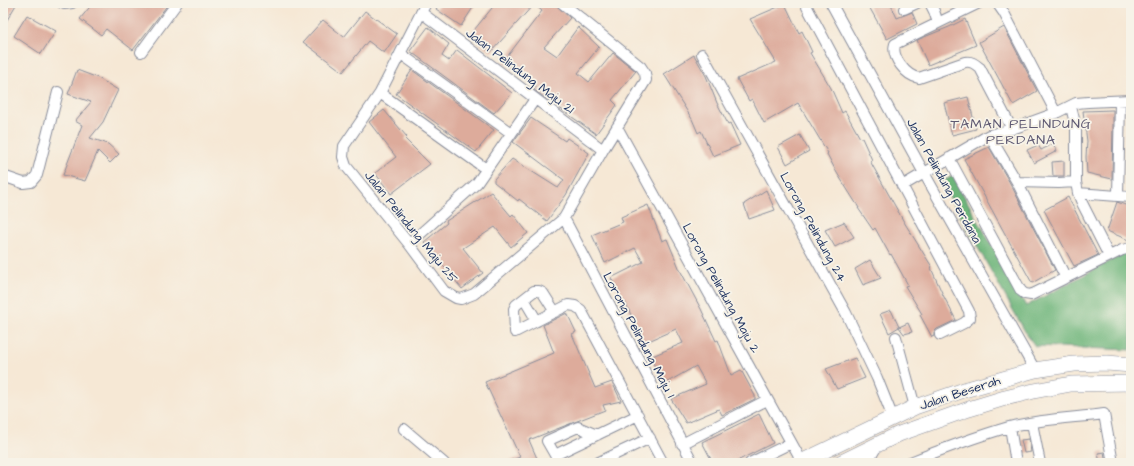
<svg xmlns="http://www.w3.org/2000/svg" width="1134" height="466" viewBox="0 0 1134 466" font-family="'Architects Daughter',sans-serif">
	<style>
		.forest { fill: #6eb57a; stroke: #44726c }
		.building { fill: #ddab9b }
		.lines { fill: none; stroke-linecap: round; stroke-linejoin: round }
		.minor-casing { stroke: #888c9a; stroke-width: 12 }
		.highway-casing { stroke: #888c9a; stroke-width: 16 }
		.minor { stroke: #fff; stroke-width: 10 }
		.highway { stroke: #fff; stroke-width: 15 }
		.labels { text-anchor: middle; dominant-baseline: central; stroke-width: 3.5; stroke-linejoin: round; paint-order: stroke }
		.street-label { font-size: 13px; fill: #1b2f5e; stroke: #f7f3e8 }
		.neighbourhood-label { font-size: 14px; letter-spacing: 1px; fill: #5f5a73; stroke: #f7f3e8 }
	</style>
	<rect width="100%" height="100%" fill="#f7f3e8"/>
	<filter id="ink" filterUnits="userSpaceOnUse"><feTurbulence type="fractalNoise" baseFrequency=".025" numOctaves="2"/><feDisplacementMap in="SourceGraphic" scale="8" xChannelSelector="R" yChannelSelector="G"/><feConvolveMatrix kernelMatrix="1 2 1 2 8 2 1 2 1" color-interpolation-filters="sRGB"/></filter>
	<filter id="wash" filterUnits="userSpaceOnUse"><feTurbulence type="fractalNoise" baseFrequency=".012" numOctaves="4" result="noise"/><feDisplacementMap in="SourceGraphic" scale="16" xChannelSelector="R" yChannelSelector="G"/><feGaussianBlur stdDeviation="0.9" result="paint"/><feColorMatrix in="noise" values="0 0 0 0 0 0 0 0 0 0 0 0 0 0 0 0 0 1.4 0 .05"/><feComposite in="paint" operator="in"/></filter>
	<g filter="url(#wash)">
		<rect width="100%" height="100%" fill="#f6e8d5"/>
		<path class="forest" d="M 953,176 L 1026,306 L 1131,250 L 1131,350 L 1035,346 L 1027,335 L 941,182 Z"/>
		<g id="blocks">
			<path class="building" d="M 3,3 L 17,3 L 3,27 Z
				M 93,3 L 169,3 L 133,50 L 106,29 L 101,35 L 80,19 Z
				M 440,3 L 476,3 L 461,26 L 436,9 Z
				M 496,3 L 553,3 L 556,5 L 570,18 L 544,47 L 557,56 L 578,27 L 599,47 L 578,73 L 589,82 L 613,53 L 636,71 L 612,100 L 617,105 L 596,134 L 534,90 L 536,86 L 503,62 L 542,11 L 534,4 L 491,52 L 470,35 Z
				M 867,3 L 890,3 L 897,18 L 912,12 L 917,24 L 887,39 Z
				M 785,4 L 799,33 L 802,31 L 812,52 L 810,53 L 831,88 L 842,113 L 845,111 L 860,138 L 862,138 L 872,160 L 870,161 L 904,222 L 932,267 L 931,268 L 943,295 L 956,320 L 937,329 L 934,332 L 934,336 L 932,337 L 920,315 L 922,314 L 905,286 L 908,285 L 891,254 L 890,255 L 875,228 L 873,230 L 858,208 L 859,208 L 837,173 L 827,154 L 828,153 L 798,103 L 764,123 L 752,99 L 749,101 L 737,79 L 776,62 L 750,19 Z
				M 365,11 L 397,34 L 384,53 L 368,41 L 343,72 L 303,42 L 323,20 L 344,37 Z
				M 27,15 L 56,31 L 41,54 L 14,36 Z
				M 965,19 L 976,45 L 928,65 L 917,40 L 949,27 Z
				M 428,27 L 449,44 L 442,56 L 449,61 L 457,50 L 512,93 L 494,113 L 410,51 Z
				M 1004,27 L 1037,91 L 1013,105 L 979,42 Z
				M 694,55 L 706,76 L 717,103 L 728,124 L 730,123 L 740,145 L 713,156 L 701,131 L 698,133 L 692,119 L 664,74 Z
				M 77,70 L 98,78 L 118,90 L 103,122 L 90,138 L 108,144 L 119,154 L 110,163 L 98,151 L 85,181 L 63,175 L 82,125 L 75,121 L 91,102 L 68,94 Z
				M 412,70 L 494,130 L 476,152 L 396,94 Z
				M 968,97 L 976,129 L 952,135 L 944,103 Z
				M 384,110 L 407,137 L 405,139 L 430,164 L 391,194 L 375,173 L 396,157 L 369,122 Z
				M 1113,110 L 1113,127 L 1112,179 L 1087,173 L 1086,157 L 1087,141 L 1083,111 Z
				M 531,118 L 565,141 L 567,138 L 589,153 L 566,195 L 547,221 L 519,199 L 518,201 L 494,182 L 494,179 L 512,159 L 558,188 L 564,180 L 513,142 Z
				M 800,135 L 809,151 L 787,164 L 778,147 Z
				M 1053,144 L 1057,151 L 1034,163 L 1027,150 L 1038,145 L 1041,150 Z
				M 989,147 L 1010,183 L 1055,270 L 1032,283 L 964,159 Z
				M 1064,161 L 1064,176 L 1053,176 L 1052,162 Z
				M 766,190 L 775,210 L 749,219 L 744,204 Z
				M 491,192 L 511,216 L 513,214 L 528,233 L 511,247 L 495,227 L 463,248 L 483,273 L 462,289 L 441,263 L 440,264 L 424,242 L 447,223 L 446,221 Z
				M 1068,197 L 1098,255 L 1074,266 L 1044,210 Z
				M 1117,202 L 1131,207 L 1131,241 L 1107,231 Z
				M 648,205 L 662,241 L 667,239 L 680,270 L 701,309 L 716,341 L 718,340 L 731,375 L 741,370 L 755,396 L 755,399 L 722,415 L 719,409 L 686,423 L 671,399 L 706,384 L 696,366 L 664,384 L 650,357 L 683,343 L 676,329 L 644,343 L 625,302 L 624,303 L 611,278 L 643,262 L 635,248 L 605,263 L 592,235 L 623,222 L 621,217 Z
				M 844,222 L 854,237 L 835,247 L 825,230 Z
				M 870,260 L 881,278 L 863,285 L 855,269 Z
				M 891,310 L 899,327 L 889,333 L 880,314 Z
				M 567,313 L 576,332 L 572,334 L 595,388 L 612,382 L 621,401 L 603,405 L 605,410 L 529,440 L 539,463 L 507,463 L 507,462 L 520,457 L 485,382 L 554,353 L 543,325 Z
				M 908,323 L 912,332 L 904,334 L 899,327 Z
				M 855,358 L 865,378 L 837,389 L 826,369 Z
				M 759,414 L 773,443 L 733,463 L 713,463 L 702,442 Z
				M 1029,439 L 1031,452 L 1024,453 L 1021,440 Z
				M 1104,452 L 1106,463 L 1100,463 L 1098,453 Z"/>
		</g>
	</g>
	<g filter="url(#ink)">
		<use href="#blocks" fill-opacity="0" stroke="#888c9a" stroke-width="1"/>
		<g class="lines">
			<defs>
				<path id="minor" d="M 62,3 L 64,4 L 72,3
					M 426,3 L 380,93 L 344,146 L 343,157 L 346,166 L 409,244 L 444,291 L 456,298 L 461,299 L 474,294 L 564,218 L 603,150 L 646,80 L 645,73 L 641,67 L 562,3
					M 831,3 L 924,173 L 1035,370
					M 930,3 L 934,11 L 938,23
					M 979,3 L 895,44 C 891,57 906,76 919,78 L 965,62 C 972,61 975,64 980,68 L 1012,129
					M 997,3 L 1004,13 L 1056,113
					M 807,7 L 969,311 L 970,318 L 964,323 L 940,335
					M 904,9 L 917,3
					M 422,13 L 603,150
					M 141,52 L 177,3
					M 401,54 L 511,133
					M 702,54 L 846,313 L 877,378 L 893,418
					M 380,93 L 486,169
					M 1071,107 L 1076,127 L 1076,182 L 1078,193 L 1082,203 L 1109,256
					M 617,127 L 802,462
					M 989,135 L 1017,182 L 1066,278
					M 949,158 L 1021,291 L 1025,294 L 1031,295 L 1122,250 L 1131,248
					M 3,176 L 23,183 L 31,182 L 37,175 L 58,92
					M 1017,182 L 1059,183 L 1076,182
					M 902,186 L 989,135 L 1012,129 L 1056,113 L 1076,103 L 1088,102 L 1131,100
					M 1078,193 L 1131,197
					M 1118,195 L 1120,101
					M 564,218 L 693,463
					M 409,244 L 477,183 L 535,99
					M 524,299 L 537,321
					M 555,312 L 543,293 L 539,291 L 534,291 L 516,305 L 514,309 L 515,332 L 568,305 L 575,306 L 581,310 L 663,463
					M 896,337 L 915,407
					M 1032,423 L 1040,463
					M 1010,427 L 1016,463
					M 404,429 L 444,463
					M 597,435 L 578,427 L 547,441 L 555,455 L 638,415
					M 682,444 L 767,400
					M 597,463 L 650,438
					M 750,463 L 791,443
					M 867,463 L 877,446
					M 908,463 C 940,450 975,437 1009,427 C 1040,419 1073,418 1104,414 L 1113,463"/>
				<path id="highway" d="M 799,463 L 915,407 L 964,390 L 1035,370 L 1074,364 L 1107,363 L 1131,365
					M 840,463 L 899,434 L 969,409 L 1005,398 L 1034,391 L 1071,384 L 1131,383"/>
			</defs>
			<use href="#minor" class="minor-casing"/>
			<use href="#highway" class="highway-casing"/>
			<use href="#minor" class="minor"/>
			<use href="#highway" class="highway"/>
		</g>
	</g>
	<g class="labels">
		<g class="street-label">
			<text transform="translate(520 71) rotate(37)">Jalan Pelindung Maju 21</text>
			<text transform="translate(944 181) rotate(61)">Jalan Pelindung Perdana</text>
			<text transform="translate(411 227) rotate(51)">Jalan Pelindung Maju 25</text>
			<text transform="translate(813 227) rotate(61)">Lorong Pelindung 24</text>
			<text transform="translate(721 288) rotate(61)">Lorong Pelindung Maju 2</text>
			<text transform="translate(639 335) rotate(62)">Lorong Pelindung Maju 1</text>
			<text transform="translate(960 393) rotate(-18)">Jalan Beserah</text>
		</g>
		<g class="neighbourhood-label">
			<text x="1021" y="124">TAMAN PELINDUNG<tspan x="1021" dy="16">PERDANA</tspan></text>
		</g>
	</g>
	<rect width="1134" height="466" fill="none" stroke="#f7f3e8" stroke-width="16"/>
</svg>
